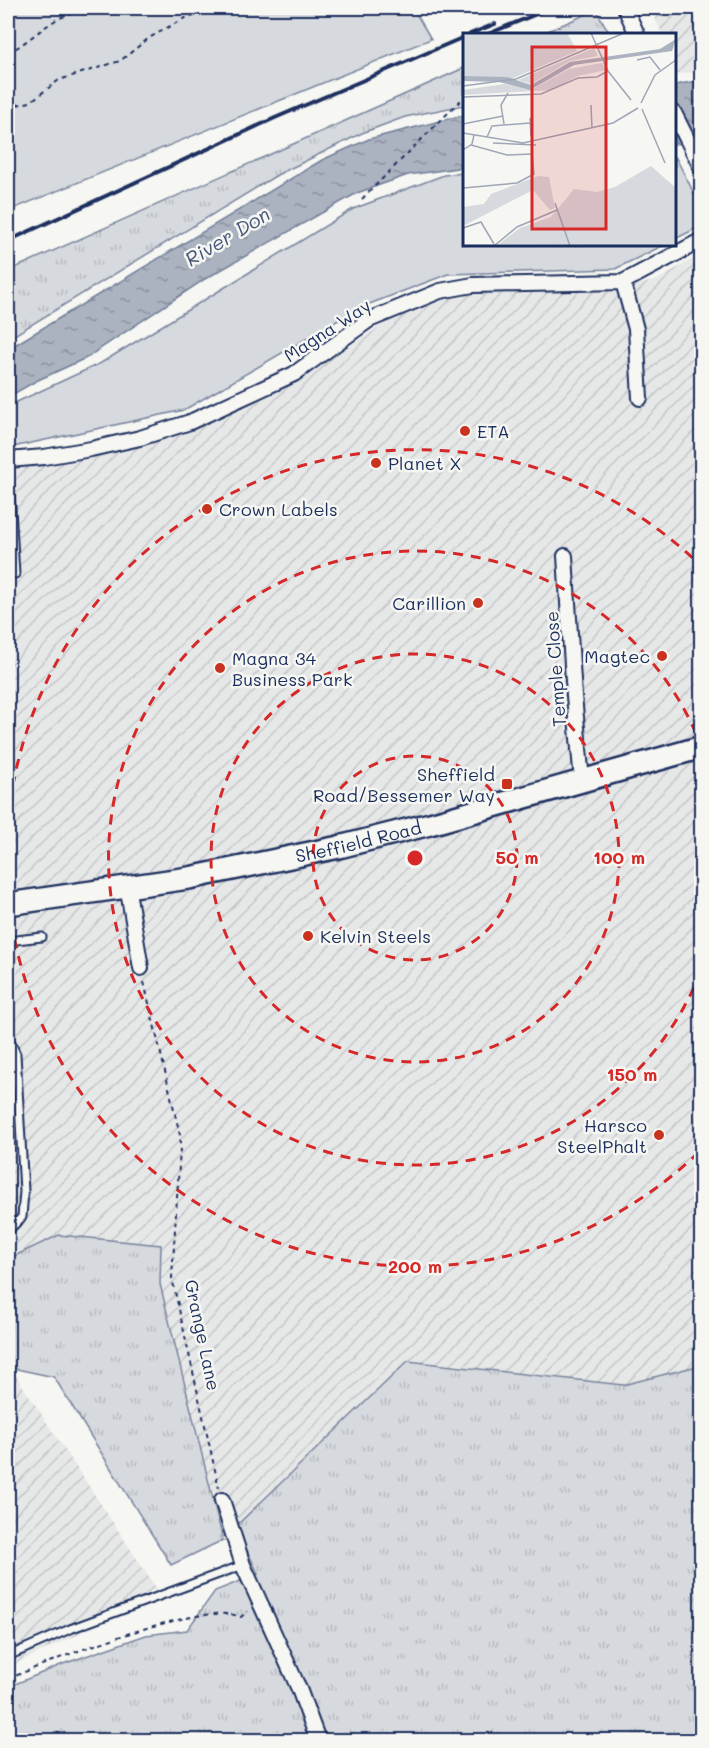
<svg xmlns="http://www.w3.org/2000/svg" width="709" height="1748" viewBox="0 0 709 1748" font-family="Mali,sans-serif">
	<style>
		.industrial { fill: url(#industrial-furrows) }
		.grass { fill: url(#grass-tufts); stroke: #78849e; stroke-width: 1.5 }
		.park { fill: #d6d9dd; stroke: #78849e; stroke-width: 1.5 }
		.water { fill: url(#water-ripples); stroke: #717e99; stroke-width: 1.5 }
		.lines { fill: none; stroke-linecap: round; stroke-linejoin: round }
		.service-casing { stroke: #1b2f5e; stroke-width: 11 }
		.minor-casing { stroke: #1b2f5e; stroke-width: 18 }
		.primary-casing { stroke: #1b2f5e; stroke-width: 26 }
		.path { stroke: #1b2f5e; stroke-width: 2; stroke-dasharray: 4.5 4.5; stroke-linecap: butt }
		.service { stroke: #f6f6f2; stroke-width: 7 }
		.minor { stroke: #f6f6f2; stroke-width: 14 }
		.primary { stroke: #f6f6f2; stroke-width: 21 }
		.rail { stroke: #1b2f5e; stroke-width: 4 }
		.ring { fill: none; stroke: #d62828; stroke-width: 3; stroke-dasharray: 10 8 }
		.poi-dot { fill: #c8321e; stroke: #f6f6f2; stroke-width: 2 }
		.labels { text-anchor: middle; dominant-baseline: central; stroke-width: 5; stroke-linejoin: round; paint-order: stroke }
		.street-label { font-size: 18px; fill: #1b2f5e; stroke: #f6f6f2 }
		.poi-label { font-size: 18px; fill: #1b2f5e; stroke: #f6f6f2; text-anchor: start }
		.water-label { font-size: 20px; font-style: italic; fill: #46567b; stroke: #f6f6f2 }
		.inset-road { fill: none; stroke: #9ea6b7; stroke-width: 1.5 }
		.view { fill: #d62828; fill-opacity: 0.15; stroke: #d62828; stroke-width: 3 }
		.inset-edge { fill: none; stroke: #1b2f5e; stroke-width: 3 }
		.centre { fill: #d62828; stroke: #f6f6f2; stroke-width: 3 }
		.ring-label { font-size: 18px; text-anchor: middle; font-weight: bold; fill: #d62828; stroke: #f6f6f2; stroke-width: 5; stroke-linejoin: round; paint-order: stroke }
	</style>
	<defs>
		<pattern id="industrial-furrows" width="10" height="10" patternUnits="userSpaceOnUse" patternTransform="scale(1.5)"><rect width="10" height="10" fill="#e6e7e7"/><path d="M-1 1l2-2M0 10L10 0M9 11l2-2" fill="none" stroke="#c5c6c9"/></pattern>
		<pattern id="grass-tufts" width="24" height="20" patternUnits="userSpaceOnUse" patternTransform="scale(1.5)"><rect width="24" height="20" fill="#d6d9dd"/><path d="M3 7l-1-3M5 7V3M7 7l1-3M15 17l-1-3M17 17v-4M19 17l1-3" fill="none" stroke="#b7bbc0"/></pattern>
		<pattern id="water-ripples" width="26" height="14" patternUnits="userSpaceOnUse" patternTransform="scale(1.5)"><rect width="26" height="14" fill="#abb2c0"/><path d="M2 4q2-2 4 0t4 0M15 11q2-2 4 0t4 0" fill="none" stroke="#8a919f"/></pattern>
	</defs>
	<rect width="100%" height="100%" fill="#f6f6f2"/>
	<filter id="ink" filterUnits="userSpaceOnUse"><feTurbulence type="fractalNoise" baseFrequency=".0167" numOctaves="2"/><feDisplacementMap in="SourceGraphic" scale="12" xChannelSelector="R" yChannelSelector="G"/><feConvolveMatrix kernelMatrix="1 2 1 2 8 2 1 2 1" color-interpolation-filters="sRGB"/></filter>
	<g filter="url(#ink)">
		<path class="industrial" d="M 651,8 L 701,8 L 701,71 L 677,74 L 675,67 L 674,34 L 662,34 Z
			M 701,254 L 701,1365 L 623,1385 L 408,1361 L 236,1525 L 223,1540 L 160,1284 L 161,1245 L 59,1235 L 8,1259 L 8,468 L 47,465 L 123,452 L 222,419 L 313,370 L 404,311 L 467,291 L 618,288 L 655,281 Z
			M 11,1368 L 156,1588 L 77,1635 L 8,1667 L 8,1371 Z"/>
		<path class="grass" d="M 596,10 L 610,34 L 541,34 Z
			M 464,68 L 464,105 L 405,117 L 362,133 L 277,175 L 8,339 L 8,271 Z
			M 59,1235 L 161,1245 L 160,1284 L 223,1540 L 171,1565 L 54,1377 L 12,1368 L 8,1370 L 8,1259 Z
			M 408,1361 L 623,1385 L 701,1365 L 701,1740 L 8,1740 L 8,1687 L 63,1664 L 146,1635 L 187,1630 L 215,1591 L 258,1574 L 236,1526 Z"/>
		<path class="park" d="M 8,8 L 413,8 L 431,39 L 8,211 Z
			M 675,156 L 701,207 L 701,226 L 675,239 Z
			M 464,173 L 464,244 L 664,245 L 615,269 L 448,274 L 359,308 L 184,410 L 8,448 L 8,406 L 101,363 L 353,209 L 444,175 Z"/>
		<path class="water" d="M 701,80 L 701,141 L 675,144 L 675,85 Z
			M 464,115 L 464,167 L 408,175 L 357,193 L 205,279 L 86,358 L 36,381 L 8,397 L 8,349 L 322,160 L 369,139 Z"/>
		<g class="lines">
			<defs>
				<path id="service" d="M 8,460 L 15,574
					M 8,941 L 42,937
					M 8,1036 L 16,1054 L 24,1191 L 22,1217 L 8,1231
					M 8,1656 L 70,1629 L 243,1565"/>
				<path id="minor" d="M 625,8 L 637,34
					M 674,113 L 702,169
					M 623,282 L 636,329 L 640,398
					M 8,460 L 44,457 L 91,449 L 140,438 L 190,422 L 294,374 L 369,320 L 440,291 L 473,285 L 623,282 L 702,240
					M 565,556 L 574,696 L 581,770 L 583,780
					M 127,885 L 141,968
					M 222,1500 L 243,1565 L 299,1689 L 318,1740"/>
				<g id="primary">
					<path id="s1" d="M 8,904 L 189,878 L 339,847 L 430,824 L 702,747"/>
				</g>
			</defs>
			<use href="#service" class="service-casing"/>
			<use href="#minor" class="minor-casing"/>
			<use href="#primary" class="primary-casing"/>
			<path class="path" d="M 8,53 C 25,44 39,30 56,20 C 65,15 75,14 83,8
				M 8,107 L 30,102 L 59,80 L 120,61 L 149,38 L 183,19 L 214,8
				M 362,199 L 464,97
				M 144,982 L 180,1135 L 180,1149 L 172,1278 L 219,1488
				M 8,1679 C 50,1661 202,1599 241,1617 L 248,1611"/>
			<use href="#service" class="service"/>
			<use href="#minor" class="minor"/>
			<use href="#primary" class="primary"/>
			<path class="rail" d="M 470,34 L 495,24
				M 488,34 L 551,8
				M 8,241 L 275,118 L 464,37"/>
		</g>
	</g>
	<g class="ring">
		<circle cx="415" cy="858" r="102"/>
		<circle cx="415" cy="858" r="204"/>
		<path d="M701 971A307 307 0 1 1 701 745"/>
		<path d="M699 1152A409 409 0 0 1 8 894M8 822A409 409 0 0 1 699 564"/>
	</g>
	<g class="poi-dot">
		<circle cx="465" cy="431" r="6"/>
		<circle cx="376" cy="463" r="6"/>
		<circle cx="207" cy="509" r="6"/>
		<circle cx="478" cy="603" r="6"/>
		<circle cx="662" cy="656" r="6"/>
		<circle cx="220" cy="668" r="6"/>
		<rect x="501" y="778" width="12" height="12" rx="3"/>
		<circle cx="308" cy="936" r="6"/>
		<circle cx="659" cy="1135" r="6"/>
	</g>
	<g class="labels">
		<g class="street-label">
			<text transform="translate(327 330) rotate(-33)">Magna Way</text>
			<text transform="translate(555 669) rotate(-94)">Temple Close</text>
			<text stroke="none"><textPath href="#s1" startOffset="356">Sheffield Road</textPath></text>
			<text transform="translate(203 1335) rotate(78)">Grange Lane</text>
		</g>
		<g class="poi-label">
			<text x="477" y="431">ETA</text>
			<text x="388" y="463">Planet X</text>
			<text x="219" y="509">Crown Labels</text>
			<text x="466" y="603" text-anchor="end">Carillion</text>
			<text x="650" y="656" text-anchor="end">Magtec</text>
			<text x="232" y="658">Magna 34<tspan x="232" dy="21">Business Park</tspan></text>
			<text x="495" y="774" text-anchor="end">Sheffield<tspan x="495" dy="21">Road/Bessemer Way</tspan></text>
			<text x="320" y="936">Kelvin Steels</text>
			<text x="647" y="1125" text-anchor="end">Harsco<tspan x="647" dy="21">SteelPhalt</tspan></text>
		</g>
		<g class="water-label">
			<text transform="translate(227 236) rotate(-31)">River Don</text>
		</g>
	</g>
	<g transform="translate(463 33)">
		<rect width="213" height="213" fill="#f6f6f2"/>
		<path d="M 0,0 L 104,0 L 114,18 L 48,46 L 0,43 ZM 131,15 L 135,23 L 107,28 L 68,51 L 55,47 ZM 188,133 L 213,155 L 213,213 L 36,211 L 57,195 L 88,184 L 111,156 L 134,159 L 152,154 ZM 75,143 L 86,144 L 92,175 L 87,177 L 70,157 L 0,193 L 0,174 L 21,171 L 28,161 Z" fill="#d6d9dd"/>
		<path d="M 7,0 L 104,0 L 114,18 L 67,37 L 48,32 ZM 139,30 L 143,37 L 115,43 L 88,57 L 0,62 L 0,57 L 42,51 L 68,57 L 106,36 Z" fill="#d6d9dd"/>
		<path d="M 213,6 L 209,18 L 111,32 L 67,57 L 36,49 L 0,48 L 0,43 L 44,44 L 68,52 L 107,29 L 197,16 Z" fill="#abb2c0"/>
		<path class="inset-road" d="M 128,0 L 145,38 L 168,67M 174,27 L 187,24 L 197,37M 0,53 L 53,46 L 161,0M 0,64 L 78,61 L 115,45 L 134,44 L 145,38M 178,70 L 192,42 L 213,27M 128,72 L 129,95M 179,76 L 202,130M 67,85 L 68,103M 0,91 L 40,83M 41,91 L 38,72 L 45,60M 0,100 L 60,110 L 150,90 L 175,75M 24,104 L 29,93 L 67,90M 30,110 L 73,112M 0,117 L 9,111 L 11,102M 0,155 L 54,150 L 71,141 L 69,121 L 44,122 L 8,112M 92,170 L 107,213M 0,195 L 18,189 L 31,211M 31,213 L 54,194 L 94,177"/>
		<path class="view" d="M 69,14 L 143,14 L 143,196 L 69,196 Z"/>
		<rect width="213" height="213" class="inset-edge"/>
	</g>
	<circle cx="415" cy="858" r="9" class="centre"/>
	<g class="ring-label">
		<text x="517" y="864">50 m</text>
		<text x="619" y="864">100 m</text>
		<text x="632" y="1081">150 m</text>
		<text x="415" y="1273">200 m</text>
	</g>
	<rect width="709" height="1748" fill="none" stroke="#f6f6f2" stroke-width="30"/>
	<rect x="15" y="15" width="679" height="1718" fill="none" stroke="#1b2f5e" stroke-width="2" filter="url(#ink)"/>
</svg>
